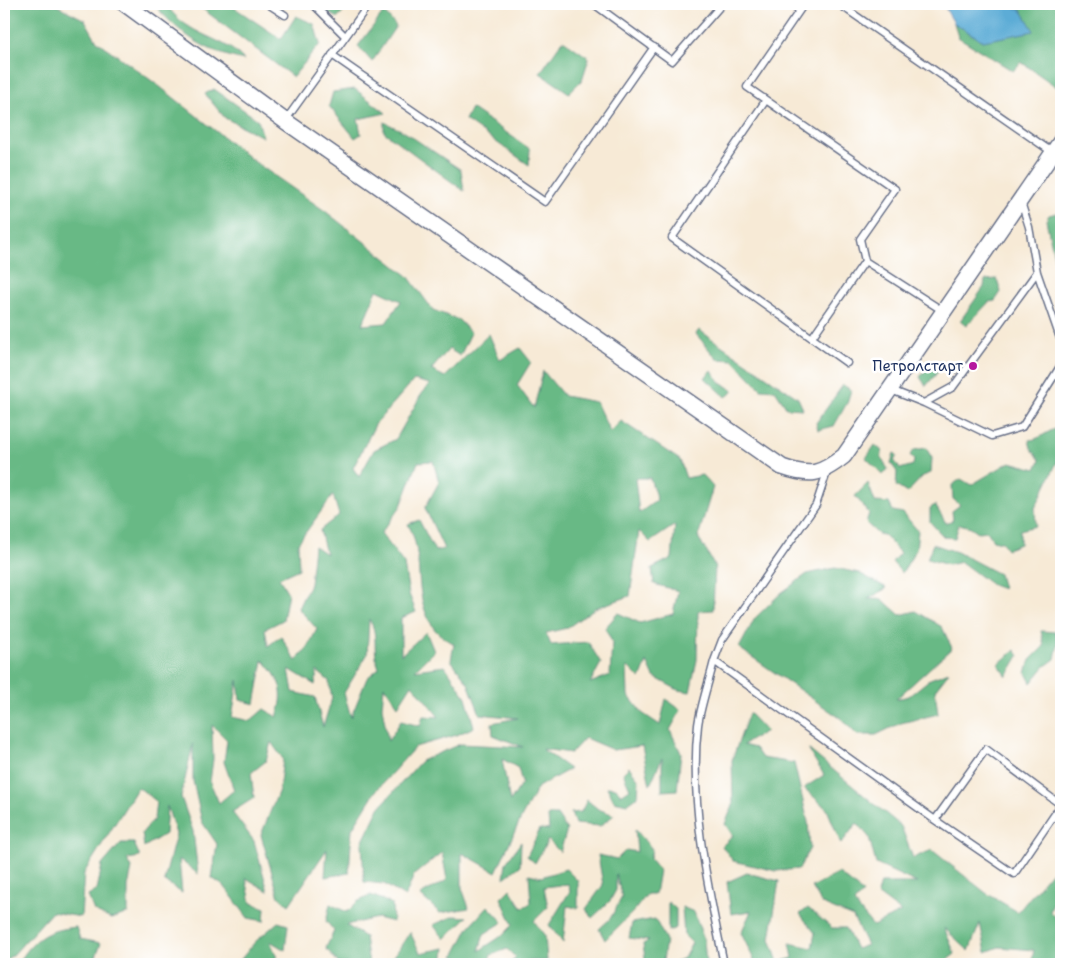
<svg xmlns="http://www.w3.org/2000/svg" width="1065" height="968" viewBox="0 0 1065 968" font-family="'Shantell Sans',sans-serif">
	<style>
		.forest { fill: #68b985; stroke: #427472; fill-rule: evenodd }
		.water { fill: #5cacd6; stroke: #3c6e9a }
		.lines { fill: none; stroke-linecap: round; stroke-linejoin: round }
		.service-casing { stroke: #687088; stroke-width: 9 }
		.tertiary-casing { stroke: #687088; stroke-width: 18 }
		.service { stroke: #fff; stroke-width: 6 }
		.tertiary { stroke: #fff; stroke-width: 15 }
		.poi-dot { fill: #b5179e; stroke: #fff; stroke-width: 2 }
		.labels { text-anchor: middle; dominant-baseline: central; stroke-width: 5; stroke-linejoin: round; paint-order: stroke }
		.poi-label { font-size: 15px; fill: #1b2f5e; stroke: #fff; text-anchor: end }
	</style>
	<rect width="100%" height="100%" fill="#fff"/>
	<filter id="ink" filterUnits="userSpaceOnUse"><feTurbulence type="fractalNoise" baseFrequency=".02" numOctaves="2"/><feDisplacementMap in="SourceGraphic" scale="10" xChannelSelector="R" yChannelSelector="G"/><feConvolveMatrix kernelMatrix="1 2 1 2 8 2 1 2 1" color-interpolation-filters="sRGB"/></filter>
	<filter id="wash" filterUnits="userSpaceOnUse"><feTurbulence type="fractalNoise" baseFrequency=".0096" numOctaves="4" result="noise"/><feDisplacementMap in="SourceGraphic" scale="20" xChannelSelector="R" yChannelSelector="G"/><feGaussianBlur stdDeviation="1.12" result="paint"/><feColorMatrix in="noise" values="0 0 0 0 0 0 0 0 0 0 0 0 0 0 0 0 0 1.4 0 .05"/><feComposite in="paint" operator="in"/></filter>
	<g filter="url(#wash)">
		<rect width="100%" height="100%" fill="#f7ead6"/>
		<path class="forest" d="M 4,4 L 54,4 L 85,20 L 97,41 L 159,86 L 255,162 L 325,211 L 408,276 L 433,310 L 459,320 L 471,333 L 460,356 L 449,349 L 431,370 L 445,377 L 489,334 L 500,360 L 520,348 L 531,362 L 517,385 L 534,408 L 543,371 L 564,396 L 596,402 L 610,432 L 621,421 L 680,460 L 686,478 L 702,475 L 713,487 L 698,537 L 715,566 L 713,610 L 698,611 L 697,660 L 690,692 L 678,690 L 654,677 L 647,662 L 640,679 L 627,666 L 628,695 L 642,713 L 660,725 L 666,699 L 681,710 L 670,730 L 681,753 L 677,790 L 662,791 L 662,758 L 650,785 L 642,746 L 613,750 L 585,738 L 571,753 L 542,749 L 570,769 L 538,787 L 522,816 L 496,872 L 462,853 L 462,888 L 469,908 L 440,913 L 420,895 L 447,880 L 442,852 L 414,875 L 405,897 L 384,884 L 364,882 L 362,843 L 379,808 L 421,761 L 460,744 L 523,747 L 493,735 L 492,723 L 518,718 L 480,714 L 468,683 L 451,660 L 454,644 C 447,639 437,634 433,627 C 411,593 426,557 408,524 L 419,520 L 435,551 L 444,549 L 425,508 L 439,482 L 433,461 L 418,462 L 401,506 L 381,533 L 404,564 L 409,594 L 416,612 L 401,618 L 401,655 L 426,632 L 434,651 L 415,670 L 445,666 L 466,697 L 474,727 L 457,735 L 415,747 L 375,792 L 352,829 L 349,873 L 325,877 L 327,849 L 289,905 L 279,897 L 261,835 L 279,790 L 283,759 L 271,742 L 266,761 L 251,773 L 254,798 L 232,812 L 254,841 L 268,891 L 246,878 L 251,903 L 265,908 L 264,921 L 248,918 L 225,887 L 212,878 L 217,844 L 202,822 L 193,781 L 193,744 L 181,797 L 193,831 L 198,874 L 179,859 L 182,893 L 164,881 L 176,834 L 167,806 L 165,834 L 144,847 L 142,833 L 154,819 L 156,801 L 138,787 L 84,873 L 81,917 L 52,912 L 13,955 L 4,961 ZM 377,290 L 401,301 L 386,323 L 362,325 ZM 414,380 L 430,384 L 421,395 L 396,439 L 374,450 L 359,477 L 353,468 L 376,423 ZM 635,478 L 650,478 L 657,500 L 639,513 ZM 333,495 L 339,515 L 320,530 L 326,554 L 314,546 L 310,584 L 298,608 L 317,629 L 308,647 L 296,661 L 281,636 L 268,646 L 265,629 L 283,620 L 288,593 L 279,578 L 299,569 L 298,543 ZM 675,525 L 672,558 L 652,568 L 654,584 L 678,591 L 673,614 L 640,623 L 618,613 L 605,628 L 612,642 L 610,675 L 590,683 L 601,663 L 588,642 L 551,645 L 546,633 L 567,628 L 595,608 L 630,596 L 639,531 L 650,542 ZM 369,619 C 380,636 371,649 379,668 L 367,678 L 351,717 L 344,693 L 367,655 ZM 263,660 C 281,679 286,693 277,717 L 264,709 L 250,721 L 232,717 L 238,680 L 240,700 L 255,704 ZM 289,669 L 315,685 L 317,671 L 329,681 L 332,698 L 323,727 L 315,697 L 293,692 ZM 412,684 L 439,717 L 423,716 L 420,726 L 401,721 L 388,741 L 382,707 L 384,686 L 398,706 ZM 212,725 L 227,740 L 224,762 L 234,790 L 219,803 L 210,782 L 213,759 ZM 502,759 L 518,768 L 522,783 L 510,802 Z
			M 160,4 L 166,4 C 188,38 223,35 244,60 C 206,52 183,36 157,8 Z
			M 196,4 L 229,4 L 281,39 L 296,16 L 314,24 L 320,44 L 293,77 Z
			M 313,4 L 351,4 L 338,18 Z
			M 1008,4 L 1061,4 L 1061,90 L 1021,62 L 1013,71 L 958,37 L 954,23 L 982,41 L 1033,31 L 1022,11 Z
			M 384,12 L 396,26 L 372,62 L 358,46 Z
			M 563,40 L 589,58 L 582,80 L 569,93 L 540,73 Z
			M 214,89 L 258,120 L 263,137 L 225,118 L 205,94 Z
			M 355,89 L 386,113 L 358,119 L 361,134 L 355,138 L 329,106 L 333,92 Z
			M 471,108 L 530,149 L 529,165 L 465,120 Z
			M 384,122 L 403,131 L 461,170 L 464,191 L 384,132 Z
			M 1057,213 L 1061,231 L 1061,289 L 1046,220 L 1049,215 Z
			M 997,279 L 1001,292 L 995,301 L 989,302 L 966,326 L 960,321 L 984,287 L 985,280 Z
			M 699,330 L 798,398 L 803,409 L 787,408 L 775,390 L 761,389 L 733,360 L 717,359 L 696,334 Z
			M 940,362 L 942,367 L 926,386 L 920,377 L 931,363 Z
			M 711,370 L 721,383 L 734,391 L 726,397 L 705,378 Z
			M 843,385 L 851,390 L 847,403 L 834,426 L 818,430 L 816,423 Z
			M 1061,427 L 1061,454 L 1035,508 L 1036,526 L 1020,530 L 1020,544 L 1007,549 L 1002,542 L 993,540 L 987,531 L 978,532 L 971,527 L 959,524 L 955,538 L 944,537 L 930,522 L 930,508 L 935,505 L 946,523 L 953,520 L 952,511 L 960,505 L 953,499 L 952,485 L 961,479 L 971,485 L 1010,462 L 1036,469 L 1040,460 L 1031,448 L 1029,440 C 1040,440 1049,429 1061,427 Z
			M 875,445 L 882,451 L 881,458 L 888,469 L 883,475 L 866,458 Z
			M 926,448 L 932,458 L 931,473 L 923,476 L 907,493 L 896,486 L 897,472 L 891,463 L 894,453 L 897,455 L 894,460 L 900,469 L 913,465 L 914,460 L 910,455 L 914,450 Z
			M 868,483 L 875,502 L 889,503 L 893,511 L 903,513 L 918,531 L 916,550 L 902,573 L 892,562 L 900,553 L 884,535 L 878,534 L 866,523 L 869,513 L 855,496 Z
			M 933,544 L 957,552 L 999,574 L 1003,589 L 992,585 L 961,562 L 948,565 L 927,559 Z
			M 835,568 L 859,573 L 887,588 L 868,599 L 882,599 L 900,615 L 916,611 L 942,627 L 952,648 L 896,699 L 909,696 L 930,679 L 949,672 L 935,690 L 938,714 L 901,723 L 876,735 L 857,735 L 843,720 L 739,648 L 755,618 L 781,593 L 807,574 Z
			M 1041,631 L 1055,632 L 1058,643 L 1055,659 L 1044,667 L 1031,683 L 1026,673 L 1030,660 L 1044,646 Z
			M 1015,650 L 1019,656 L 1007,676 L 998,664 Z
			M 749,713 L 766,731 L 743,745 L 755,748 L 762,758 L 794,763 L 808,822 L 810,848 L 799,869 L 776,871 L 733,861 L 722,846 L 733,836 L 725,824 L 733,805 L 732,760 Z
			M 808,749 L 901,826 L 913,858 L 932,850 L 986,893 L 1018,912 L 1061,860 L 1061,877 L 1050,912 L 1061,923 L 1061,964 L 1031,964 L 1034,950 L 999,947 L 986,952 L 980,923 L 969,951 L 944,928 L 955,954 L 942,964 L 756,964 L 741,933 L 751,911 L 731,914 L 727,882 L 747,873 L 779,881 L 770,939 L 778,962 L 793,958 L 790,943 L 812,948 L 815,933 L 800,914 L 808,908 L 832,928 L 846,928 L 856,949 L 867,945 L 853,917 L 822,904 L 812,887 L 839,873 L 863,893 L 854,903 L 873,926 L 901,912 L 877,894 L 880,883 L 917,883 L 876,864 L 869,837 L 857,823 L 841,844 L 827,809 L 804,788 L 824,775 Z
			M 629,767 L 639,780 L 638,796 L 627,804 L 614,801 L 607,787 L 616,788 L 621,795 L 630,789 L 623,773 Z
			M 587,800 L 598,809 L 614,815 L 600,826 L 575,824 L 571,813 L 581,812 Z
			M 548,815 L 557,815 L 567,830 L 560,852 L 548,840 L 535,863 L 527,856 L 540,829 L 549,830 Z
			M 635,829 L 652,849 L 650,859 L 659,870 L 655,894 L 647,894 L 634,911 L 605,940 L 599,929 L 610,919 L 622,897 L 616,874 L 616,890 L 610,901 L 592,918 L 586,909 L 603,885 L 598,855 L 617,859 L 626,850 L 637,852 Z
			M 521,842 L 520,866 L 504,878 L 506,863 Z
			M 121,843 L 134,843 L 140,857 L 127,859 L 132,868 L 128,887 L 128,913 L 111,919 L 94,911 L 88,896 L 97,890 L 102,865 Z
			M 566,869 L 578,881 L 578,908 L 567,906 L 563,943 L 549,925 L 570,891 L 568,884 L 544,887 L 548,907 L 534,921 L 545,936 L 547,961 L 529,961 L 526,964 L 509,964 L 516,958 L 507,949 L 491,955 L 488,964 L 471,964 L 470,960 L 454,956 L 469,927 L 488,906 L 503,922 L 484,934 L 479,951 L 503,935 L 513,925 L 501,898 L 510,889 L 522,908 L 531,903 L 529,874 L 541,877 Z
			M 371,895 L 392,904 L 393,922 L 377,918 L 346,925 L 365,937 L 369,964 L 339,964 L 326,948 L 334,931 L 326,921 L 330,904 L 347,912 L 357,902 Z
			M 668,902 L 676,909 L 676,928 L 668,931 Z
			M 682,907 L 694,912 L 704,940 L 706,964 L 672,964 L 684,958 L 692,943 L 684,935 Z
			M 454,916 L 467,917 L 445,939 L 433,925 Z
			M 655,919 L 666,940 L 663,961 L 653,964 L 642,964 L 645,958 L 643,944 L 649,941 L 629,938 L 632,923 Z
			M 278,922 L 288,925 L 285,950 L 270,941 L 277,957 L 264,964 L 237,964 L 255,942 Z
			M 76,927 L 80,939 L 101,943 L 94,961 L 100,964 L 18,964 C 34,938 46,930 76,927 Z
			M 410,932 L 420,953 L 445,948 L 443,964 L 389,964 Z"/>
		<path class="water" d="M 959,4 L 1008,4 L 1022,11 L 1034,31 L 983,41 L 954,23 L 944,6 Z"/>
	</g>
	<g filter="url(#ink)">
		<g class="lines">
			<defs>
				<path id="service" d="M 268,4 L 285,15
					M 313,4 L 345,36
					M 594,4 L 672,61 L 722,4
					M 804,4 L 747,87 L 895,189 L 860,239 L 865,261 L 943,311
					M 839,4 L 1052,152
					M 332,55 L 545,202 L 654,47
					M 766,100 L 672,238 L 847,363
					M 285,121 L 369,4
					M 1037,272 L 1061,341
					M 813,336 L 865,261
					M 891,390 L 924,403 L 953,387 L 1037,272 L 1029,227 L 1021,202
					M 924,403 L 992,436 L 1022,427 L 1061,365
					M 828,469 L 816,505 L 722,640 L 714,661 L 935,820 L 1014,874 L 1061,805 L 986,749 L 935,820
					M 714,661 C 709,682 701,704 698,725 C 689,804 708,887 724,964"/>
				<path id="tertiary" d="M 125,4 L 285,121 L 782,467 C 811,477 820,475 844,456 L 1061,141"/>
			</defs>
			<use href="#service" class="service-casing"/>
			<use href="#tertiary" class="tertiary-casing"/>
			<use href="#service" class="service"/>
			<use href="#tertiary" class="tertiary"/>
		</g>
	</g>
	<circle class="poi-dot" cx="973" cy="366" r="5"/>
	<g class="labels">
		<g class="poi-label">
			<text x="963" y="366">Петролстарт</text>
		</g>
	</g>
	<rect width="1065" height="968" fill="none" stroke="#fff" stroke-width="20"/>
</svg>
